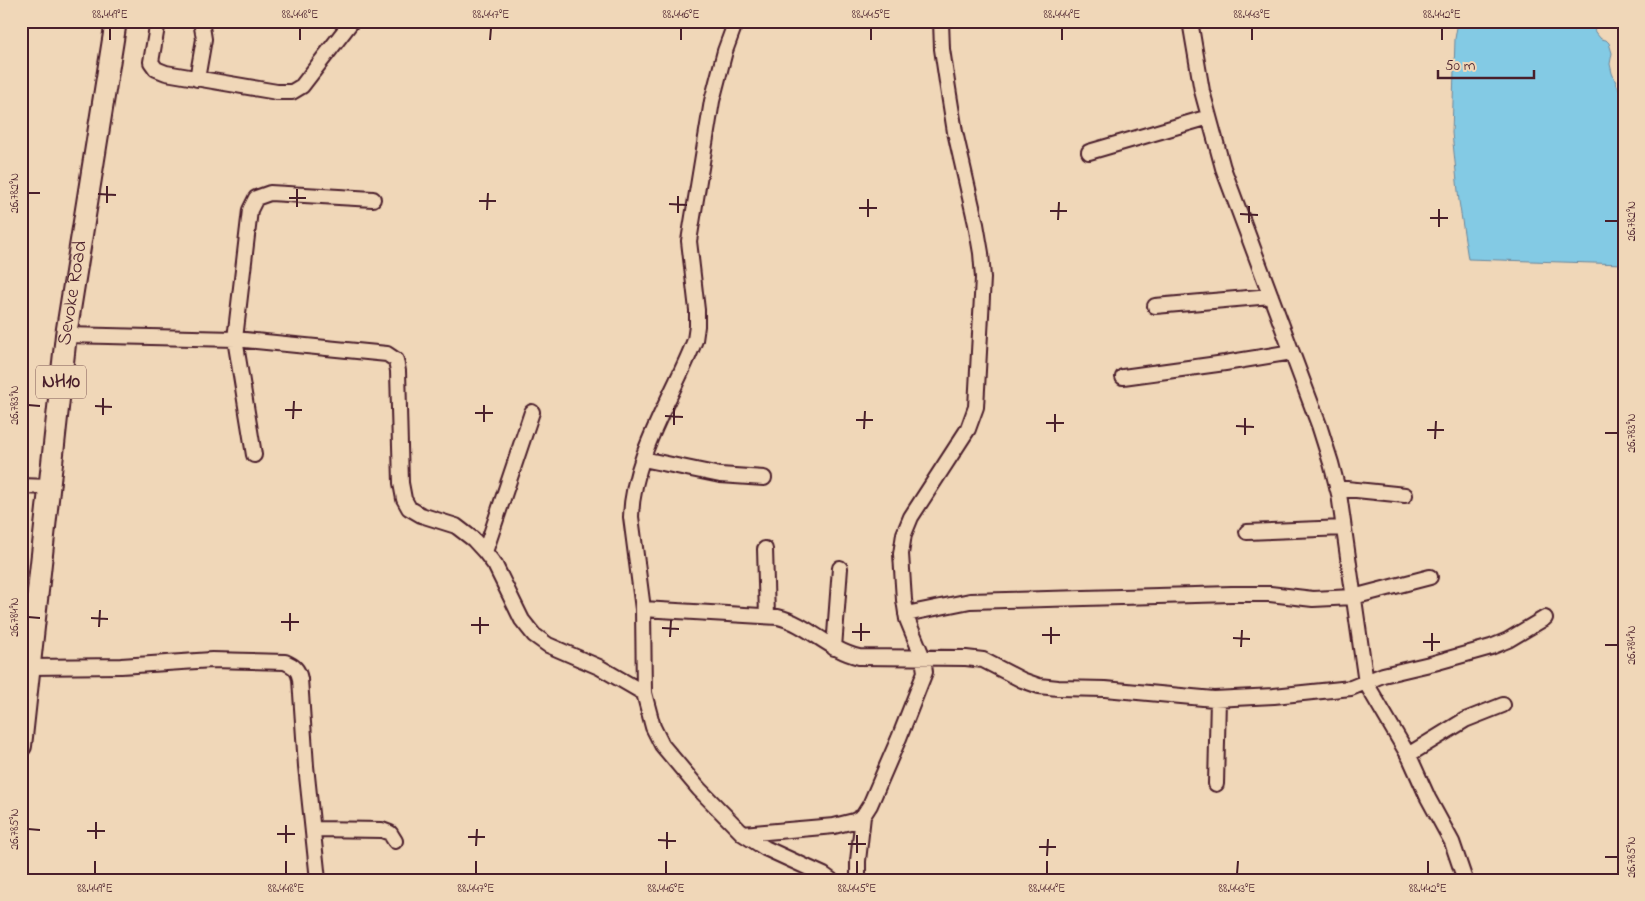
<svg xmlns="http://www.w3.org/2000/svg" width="1645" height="901" viewBox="0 0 1645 901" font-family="'Indie Flower',sans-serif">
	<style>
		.water { fill: #83cae4; stroke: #6c869a }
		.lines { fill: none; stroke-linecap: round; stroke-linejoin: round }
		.minor-casing { stroke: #4a1f2b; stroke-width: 18 }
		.highway-casing { stroke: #4a1f2b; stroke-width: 24 }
		.minor { stroke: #f0d7b8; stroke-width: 14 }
		.highway { stroke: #f0d7b8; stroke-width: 20 }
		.ticks { fill: none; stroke: #4a1f2b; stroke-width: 2 }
		.labels { text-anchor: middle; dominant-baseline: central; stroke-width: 4.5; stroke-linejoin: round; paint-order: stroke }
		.shield { fill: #f0d7b8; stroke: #7c5655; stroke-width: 1 }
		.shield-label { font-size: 19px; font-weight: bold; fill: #4a1f2b }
		.street-label { font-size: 20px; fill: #4a1f2b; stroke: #f0d7b8 }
		.neatline { fill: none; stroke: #4a1f2b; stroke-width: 2 }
		.ticks-label { font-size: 12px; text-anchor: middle; fill: #4a1f2b }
	</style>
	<rect width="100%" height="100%" fill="#f0d7b8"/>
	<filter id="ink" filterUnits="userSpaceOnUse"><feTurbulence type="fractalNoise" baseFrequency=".02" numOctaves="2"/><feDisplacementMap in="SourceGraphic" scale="10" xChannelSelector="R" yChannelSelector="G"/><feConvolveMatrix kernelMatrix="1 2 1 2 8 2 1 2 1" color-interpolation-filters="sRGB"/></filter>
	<g filter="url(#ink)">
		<path class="water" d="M 1458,21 L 1592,21 L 1595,32 L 1601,39 L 1606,40 L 1609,43 L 1612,53 L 1610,64 L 1612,73 L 1624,102 L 1624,264 L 1468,259 L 1459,201 L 1452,133 L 1455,39 Z"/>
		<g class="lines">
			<defs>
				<path id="minor" d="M 158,21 L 151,62 L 156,69 L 166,73 L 277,92 L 292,92 L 302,86 L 352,21
					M 736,21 L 725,51 L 712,101 L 689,241 L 697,310 L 697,326 L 695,340 C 673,397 633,454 631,517 L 643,609 L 644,693 L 653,727 L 662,745 L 699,789 L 743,834 L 765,848 L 824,875 L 831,880
					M 1190,21 L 1202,91 L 1223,168 L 1319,425 L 1331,463 L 1339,494 L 1366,683 L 1410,758 L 1428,798 L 1452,842 L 1465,880
					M 197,79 L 204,39 L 201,21
					M 1089,152 L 1209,117
					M 1155,306 L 1271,296
					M 66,335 L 235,339 L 387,354 L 396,360 L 398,371 L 401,483 L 404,499 L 409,508 L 421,515 L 456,526 L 473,539 L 485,552 L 495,565 L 522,620 L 534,635 L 548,645 L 599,667 L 644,693
					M 1123,377 L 1225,363 L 1292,352
					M 254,455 L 235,339 L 250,210 L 256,198 L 270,193 L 373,199
					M 643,459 L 720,475 L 764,478
					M 21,486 L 50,487
					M 1337,488 L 1405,495
					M 1247,532 L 1344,528
					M 765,549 L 767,616
					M 485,552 L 532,412
					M 643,609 L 778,617 C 808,624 828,650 859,657 L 966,658 L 983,660 L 1022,680 L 1039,686 L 1058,688 L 1105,689 L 1214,699 L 1274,696 L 1351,688 L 1383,675 L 1434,663 L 1491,647 L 1508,640 L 1545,618
					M 906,614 L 970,601 L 1232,594 L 1270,594 L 1313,599 L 1353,597 L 1430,577
					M 834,648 L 840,568
					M 30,667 L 121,666 L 212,660 L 285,662 C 294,666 298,669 300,679 L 306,766 L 318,880
					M 1408,755 L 1465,720 L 1503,705
					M 1216,784 L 1218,699
					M 313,829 L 382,830 L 390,833 L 395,841
					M 743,834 L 834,826 L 854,821 L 863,816 L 870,805 L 899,738 L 925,672 L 923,658 L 907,619 L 904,600 L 901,554 L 904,534 L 911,517 L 968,429 L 976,407 L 983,278 L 981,253 L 976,224 L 955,132 L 947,82 L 942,49 L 941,21
					M 858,880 L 858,861 L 863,816"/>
				<g id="highway">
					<path id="s1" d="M 21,746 L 66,335 L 116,21"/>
				</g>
			</defs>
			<use href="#minor" class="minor-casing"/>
			<use href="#highway" class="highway-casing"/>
			<use href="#minor" class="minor"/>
			<use href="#highway" class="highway"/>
		</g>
	</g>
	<path class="ticks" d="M 110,40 L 110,28M 300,40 L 300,28M 490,40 L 491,28M 681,40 L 681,28M 871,40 L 871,28M 1062,40 L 1062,28M 1252,40 L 1252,28M 1442,40 L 1442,28M 28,193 L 40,193M 98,194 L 116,195M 289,198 L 306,198M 479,201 L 496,201M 107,203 L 107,186M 669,204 L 687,205M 297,207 L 297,189M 859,208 L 877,208M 487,210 L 488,193M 1050,211 L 1067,211M 678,213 L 678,196M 1240,214 L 1258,215M 868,217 L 868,199M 1430,218 L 1448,218M 1058,220 L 1059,202M 1605,221 L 1618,221M 1249,223 L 1249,206M 1439,227 L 1439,209M 28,405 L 40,406M 95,406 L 112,407M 285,410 L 302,410M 475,413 L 493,413M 103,415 L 103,398M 665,416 L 683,417M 293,419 L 294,401M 856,420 L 873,420M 484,422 L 484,405M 1046,423 L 1064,423M 674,425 L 674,408M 1236,426 L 1254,427M 864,429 L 865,411M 1427,430 L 1444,430M 1055,432 L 1055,414M 1605,433 L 1618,433M 1245,435 L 1245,418M 1435,439 L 1436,421M 28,617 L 40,618M 91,618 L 108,619M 281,622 L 299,622M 471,625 L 489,625M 99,627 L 100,610M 662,628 L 679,629M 290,631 L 290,613M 852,632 L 870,632M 480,634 L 480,617M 1042,635 L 1060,635M 670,637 L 671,620M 1233,638 L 1250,639M 861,641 L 861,623M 1423,642 L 1440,642M 1051,644 L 1051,627M 1605,645 L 1618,645M 1241,647 L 1242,630M 1432,651 L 1432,633M 28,829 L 40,830M 87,831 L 105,831M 277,834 L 295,834M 468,837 L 485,837M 96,839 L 96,822M 658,840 L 676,841M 286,843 L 286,825M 848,844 L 866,844M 476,846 L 477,829M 1039,847 L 1056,847M 667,849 L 667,832M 857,853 L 857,835M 1047,856 L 1048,839M 1605,857 L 1618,857M 95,874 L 95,861M 286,874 L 286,861M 476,874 L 476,861M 666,874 L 666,861M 857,874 L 857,861M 1047,874 L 1047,861M 1237,874 L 1238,861M 1428,874 L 1428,861"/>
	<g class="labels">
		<rect class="shield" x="36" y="365.5" width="50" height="33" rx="4"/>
		<g class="shield-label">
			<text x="61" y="382">NH10</text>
		</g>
		<g class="street-label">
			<text stroke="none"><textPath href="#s1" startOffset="456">Sevoke Road</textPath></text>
		</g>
	</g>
	<rect width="1645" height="901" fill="none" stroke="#f0d7b8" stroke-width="55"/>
	<path d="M1438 70v8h96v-8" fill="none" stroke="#4a1f2b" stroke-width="2.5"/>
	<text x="1445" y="70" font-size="15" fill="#4a1f2b" stroke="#f0d7b8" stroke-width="4" paint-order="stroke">50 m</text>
	<rect x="28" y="28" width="1590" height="846" class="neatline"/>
	<g class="ticks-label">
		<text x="110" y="18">88.449°E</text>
		<text x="300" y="18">88.448°E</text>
		<text x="491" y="18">88.447°E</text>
		<text x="681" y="18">88.446°E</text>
		<text x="871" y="18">88.445°E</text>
		<text x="1062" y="18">88.444°E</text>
		<text x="1252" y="18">88.443°E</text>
		<text x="1442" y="18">88.442°E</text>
		<text transform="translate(14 193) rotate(-90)" y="4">26.782°N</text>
		<text transform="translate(1631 221) rotate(-90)" y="4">26.782°N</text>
		<text transform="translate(14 405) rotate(-90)" y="4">26.783°N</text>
		<text transform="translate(1631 433) rotate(-90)" y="4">26.783°N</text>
		<text transform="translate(14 617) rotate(-90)" y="4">26.784°N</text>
		<text transform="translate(1631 645) rotate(-90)" y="4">26.784°N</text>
		<text transform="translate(14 829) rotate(-90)" y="4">26.785°N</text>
		<text transform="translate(1631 857) rotate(-90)" y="4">26.785°N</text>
		<text x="95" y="892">88.449°E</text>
		<text x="286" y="892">88.448°E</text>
		<text x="476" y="892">88.447°E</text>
		<text x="666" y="892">88.446°E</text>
		<text x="857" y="892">88.445°E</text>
		<text x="1047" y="892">88.444°E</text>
		<text x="1237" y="892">88.443°E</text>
		<text x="1428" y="892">88.442°E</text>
	</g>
</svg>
